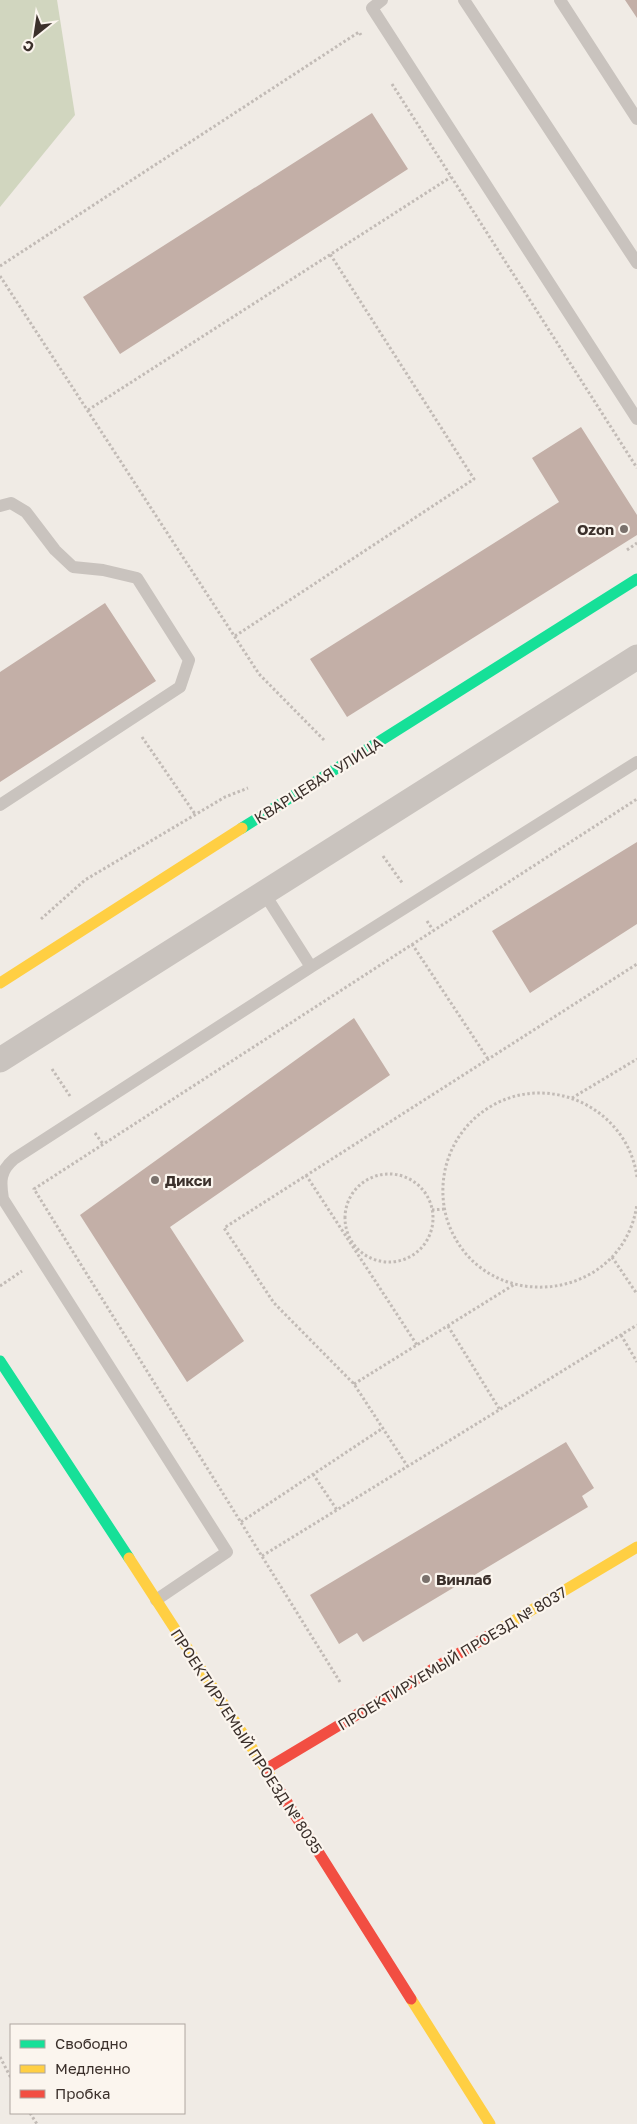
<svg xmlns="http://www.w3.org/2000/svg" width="637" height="2124" viewBox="0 0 637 2124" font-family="'Golos Text',sans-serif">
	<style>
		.green { fill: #d1d6bf }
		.building { fill: #c3afa7 }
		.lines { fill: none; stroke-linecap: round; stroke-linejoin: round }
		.path { stroke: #c2bbb6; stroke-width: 3; stroke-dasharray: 2.5 2.5; stroke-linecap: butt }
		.lane { stroke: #c9c3be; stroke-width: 12 }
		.street { stroke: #c9c3be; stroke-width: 25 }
		.fast { stroke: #16e098; stroke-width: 11 }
		.slow { stroke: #ffcf43; stroke-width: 11 }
		.jam { stroke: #f24e42; stroke-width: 11 }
		.poi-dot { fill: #7a716c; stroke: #fbf5ee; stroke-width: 2 }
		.labels { text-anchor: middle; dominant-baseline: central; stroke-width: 4.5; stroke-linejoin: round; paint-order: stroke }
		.poi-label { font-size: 15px; font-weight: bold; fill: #3b302b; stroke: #fbf5ee; text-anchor: start }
		.street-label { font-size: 15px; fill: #3b302b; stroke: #fbf5ee }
	</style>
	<rect width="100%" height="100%" fill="#f0ebe5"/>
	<path class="green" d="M 0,0 L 57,0 L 75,115 L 0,207 Z"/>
	<path class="building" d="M 625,0 L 637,0 L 637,18 Z
		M 372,113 L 408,169 L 120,354 L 83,297 Z
		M 581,427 L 637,515 L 637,535 L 347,717 L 310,659 L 559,502 L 532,458 Z
		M 105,603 L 156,681 L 0,782 L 0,672 Z
		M 637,842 L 637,924 L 530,993 L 492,931 Z
		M 354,1018 L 390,1075 L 170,1227 L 244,1341 L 187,1382 L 80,1215 Z
		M 566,1442 L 594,1488 L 582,1496 L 588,1507 L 363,1642 L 357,1633 L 339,1644 L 310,1595 Z"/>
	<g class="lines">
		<path class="path" d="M 392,84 L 637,468
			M 0,266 L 359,32 L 361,35
			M 0,276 L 259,674 L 325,741
			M 88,410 L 451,177
			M 627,550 L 637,543
			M 235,636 L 474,479 L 330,254
			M 142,737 L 195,814
			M 383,856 L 403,884
			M 41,919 L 85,880 L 225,797 L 248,788
			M 427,921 L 433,930
			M 412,944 L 488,1059
			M 52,1069 L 70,1096
			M 572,1098 L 637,1059
			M 95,1133 L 103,1144
			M345 1218a44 44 0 1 1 88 0a44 44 0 1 1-88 0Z
			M 306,1175 L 417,1345
			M 637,1177 C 628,1111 555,1074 497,1103 C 471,1116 453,1139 446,1166 C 441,1185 442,1207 449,1225 C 485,1318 623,1303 637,1204
			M 432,1210 L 445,1209
			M 612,1257 L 637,1294
			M 0,1286 L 22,1271
			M 448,1326 L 500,1410
			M 621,1335 L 637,1362
			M 354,1384 L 515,1284
			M 408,1467 L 354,1384 L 274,1303 L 224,1228 L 637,964
			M 313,1474 L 337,1510
			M 241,1522 L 383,1428
			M 262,1556 L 637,1325
			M 340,1682 L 34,1189 L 637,799
			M 0,2057 L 11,2078
			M 30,2113 L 37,2124"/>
		<path class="lane" d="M 382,0 L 372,8 L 637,419
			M 464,0 L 637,263
			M 560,0 L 637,119
			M 0,506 L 11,503 L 26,512 L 55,550 L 73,567 L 103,570 L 137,578 L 189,660 L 180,687 L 0,805
			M 264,893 L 311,967 L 637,762
			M 156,1600 L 227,1552 L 3,1199 C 0,1181 0,1171 14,1159 L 311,967"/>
		<path class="street" d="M 0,1060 L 637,657"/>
		<path class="fast" d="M 242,828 L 637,579
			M 0,1361 L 129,1558"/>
		<path class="slow" d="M 0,983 L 242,828
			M 129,1558 L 278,1788
			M 493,1633 L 637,1547
			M 411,1999 L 490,2124"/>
		<path class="jam" d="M 266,1769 L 493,1633
			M 278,1788 L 411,1999"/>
	</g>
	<g class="poi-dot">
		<circle cx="624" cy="529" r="5"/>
		<circle cx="155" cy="1180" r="5"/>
		<circle cx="426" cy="1579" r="5"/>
	</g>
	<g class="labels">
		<g class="poi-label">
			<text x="614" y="529" text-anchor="end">Ozon</text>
			<text x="165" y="1180">Дикси</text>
			<text x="436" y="1579">Винлаб</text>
		</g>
		<g class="street-label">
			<text transform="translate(318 780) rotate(-32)">КВАРЦЕВАЯ УЛИЦА</text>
			<text transform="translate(452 1658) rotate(-31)">ПРОЕКТИРУЕМЫЙ ПРОЕЗД № 8037</text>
			<text transform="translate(247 1741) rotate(57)">ПРОЕКТИРУЕМЫЙ ПРОЕЗД № 8035</text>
		</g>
	</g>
	<rect x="10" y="2024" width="175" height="90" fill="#fbf5ee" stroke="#aea6a0"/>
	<rect x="20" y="2040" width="25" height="8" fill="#16e098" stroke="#aea6a0"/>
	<text x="55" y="2049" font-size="15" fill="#3b302b">Свободно</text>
	<rect x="20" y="2065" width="25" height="8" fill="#ffcf43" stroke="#aea6a0"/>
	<text x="55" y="2074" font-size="15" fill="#3b302b">Медленно</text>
	<rect x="20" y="2090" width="25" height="8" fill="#f24e42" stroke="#aea6a0"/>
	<text x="55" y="2099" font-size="15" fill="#3b302b">Пробка</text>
	<g transform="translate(35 35) rotate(210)" stroke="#fbf5ee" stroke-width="4" paint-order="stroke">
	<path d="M0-4L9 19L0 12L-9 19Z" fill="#3b302b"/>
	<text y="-8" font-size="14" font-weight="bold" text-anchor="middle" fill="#3b302b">С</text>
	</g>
</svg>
